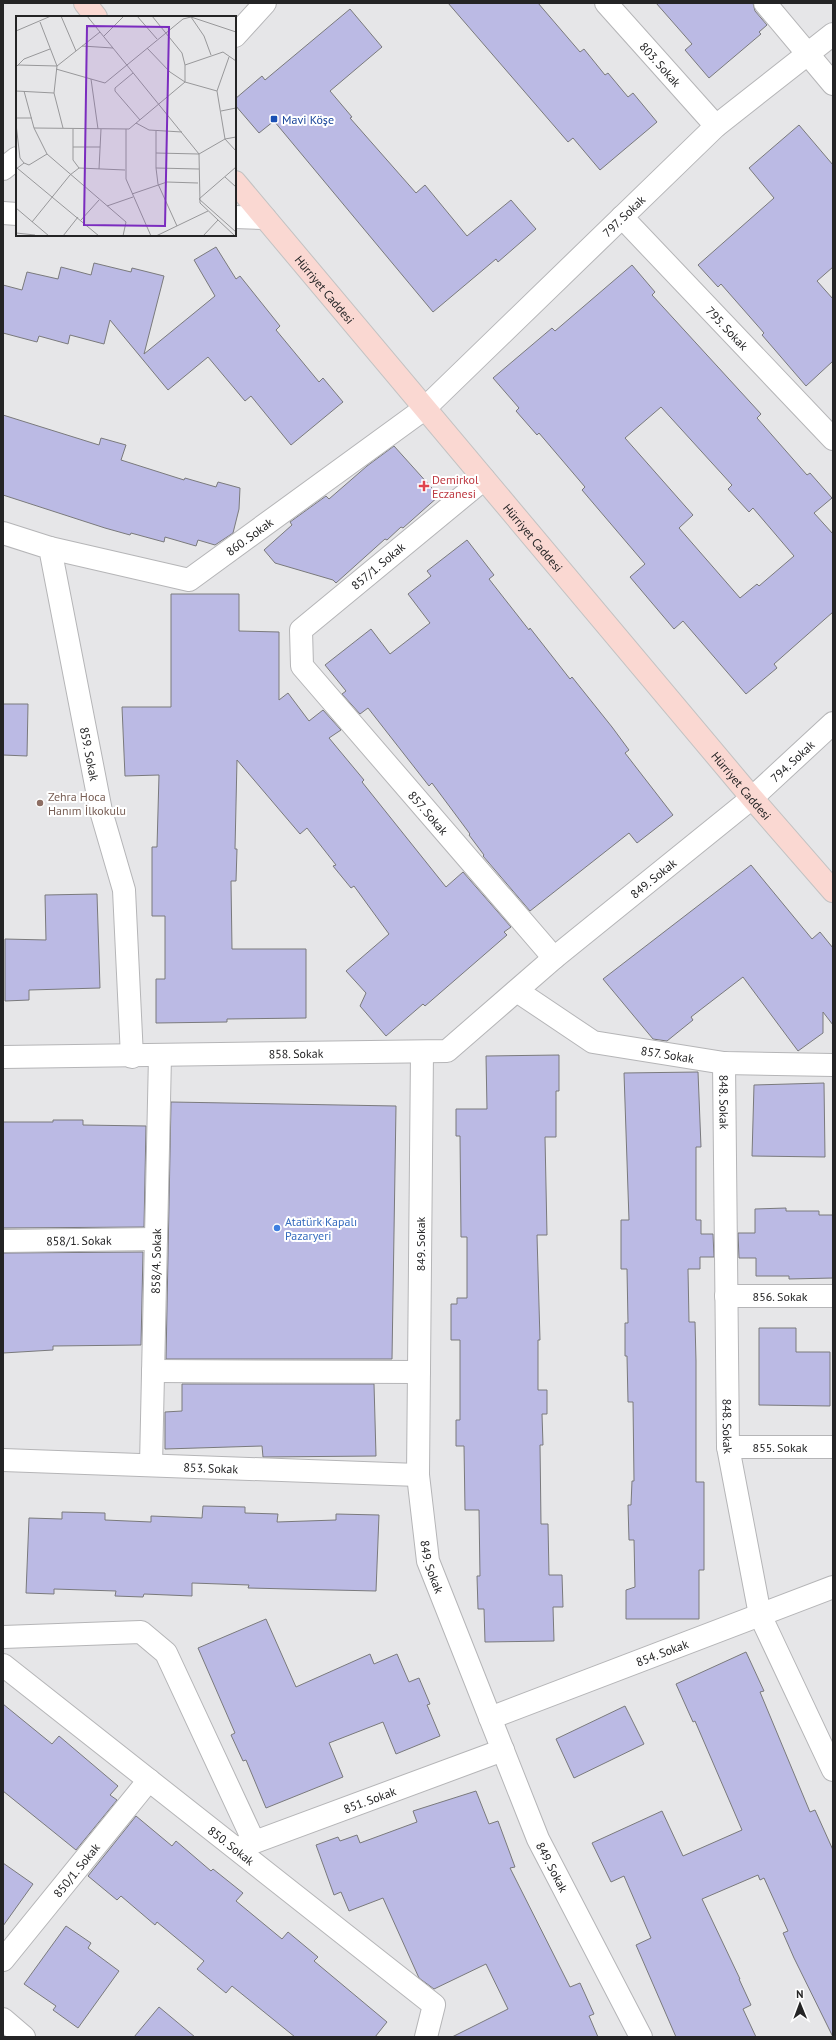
<svg xmlns="http://www.w3.org/2000/svg" width="836" height="2040" viewBox="0 0 836 2040" font-family="'PT Sans',sans-serif">
	<style>
		.building { fill: #bbbae4; stroke: #7a7a7c; fill-rule: evenodd }
		.lines { fill: none; stroke-linecap: round; stroke-linejoin: round }
		.minor-casing { stroke: #b5b5b7; stroke-width: 24 }
		.major-casing { stroke: #c2c2c2; stroke-width: 24 }
		.minor { stroke: #fff; stroke-width: 22 }
		.major { stroke: #fad8d2; stroke-width: 22 }
		.transit-dot { fill: #1a4fb4; stroke: #fff; stroke-width: 1.5 }
		.health-dot { fill: #e0444e; stroke: #fff; stroke-width: 1.5 }
		.education-dot { fill: #8d6e63; stroke: #fff; stroke-width: 1.5 }
		.shop-dot { fill: #3f7fe0; stroke: #fff; stroke-width: 1.5 }
		.labels { text-anchor: middle; dominant-baseline: central; stroke-width: 4; stroke-linejoin: round; paint-order: stroke }
		.street-label { font-size: 12px; fill: #242425; stroke: #fff }
		.transit-label { font-size: 12px; fill: #164399; stroke: #fff; text-anchor: start }
		.health-label { font-size: 12px; fill: #be3a42; stroke: #fff; text-anchor: start }
		.education-label { font-size: 12px; fill: #785e54; stroke: #fff; text-anchor: start }
		.shop-label { font-size: 12px; fill: #366cbe; stroke: #fff; text-anchor: start }
		.inset-road { fill: none; stroke: #98989a; stroke-width: 1 }
		.view { fill: #7b2cbf; fill-opacity: 0.15; stroke: #7b2cbf; stroke-width: 2 }
		.inset-edge { fill: none; stroke: #242425; stroke-width: 2 }
	</style>
	<rect width="100%" height="100%" fill="#e6e6e8"/>
	<path class="building" d="M 448,3 L 538,3 L 580,52 L 584,49 L 605,75 L 608,73 L 628,97 L 633,93 L 657,122 L 600,170 L 573,138 L 568,142 Z
		M 656,3 L 753,3 L 755,11 L 767,25 L 759,32 L 761,34 L 709,78 L 685,50 L 692,44 Z
		M 350,9 L 382,47 L 330,91 L 352,117 L 350,118 L 416,193 L 425,185 L 467,236 L 511,200 L 536,229 L 498,262 L 496,259 L 433,312 L 274,121 L 259,133 L 235,105 L 235,99 L 262,76 L 265,80 Z
		M 799,125 L 833,165 L 833,267 L 817,281 L 833,299 L 833,361 L 806,386 L 762,335 L 764,333 L 721,284 L 718,287 L 698,265 L 774,198 L 749,168 Z
		M 216,247 L 236,279 L 240,276 L 280,326 L 276,330 L 319,382 L 323,378 L 343,402 L 291,445 L 251,396 L 245,401 L 208,357 L 168,390 L 110,320 L 104,344 L 70,335 L 68,344 L 39,336 L 37,342 L 3,333 L 3,285 L 22,290 L 27,272 L 58,279 L 61,267 L 91,275 L 94,263 L 131,272 L 132,268 L 164,276 L 144,354 L 215,296 L 194,260 Z
		M 632,265 L 655,292 L 652,295 L 761,414 L 757,418 L 807,475 L 810,473 L 832,498 L 814,513 L 833,534 L 833,612 L 774,664 L 777,668 L 746,694 L 683,621 L 674,629 L 630,577 L 645,564 L 582,490 L 585,487 L 539,433 L 537,435 L 516,411 L 519,408 L 493,378 L 552,328 L 555,331 ZM 661,407 L 732,485 L 728,489 L 749,512 L 753,508 L 794,556 L 759,586 L 757,584 L 740,598 L 679,528 L 693,515 L 625,438 Z
		M 3,415 L 99,445 L 101,438 L 126,445 L 121,460 L 184,480 L 185,478 L 216,487 L 218,482 L 240,488 L 239,509 L 233,533 L 215,545 L 198,540 L 196,546 L 165,537 L 164,542 L 131,533 L 130,535 L 105,528 L 3,495 Z
		M 394,446 L 439,496 L 403,528 L 401,527 L 387,540 L 385,539 L 336,583 L 333,580 L 275,563 L 264,550 L 292,525 L 290,522 L 326,496 L 329,499 L 367,466 Z
		M 467,540 L 494,575 L 489,579 L 529,630 L 530,628 L 570,679 L 572,677 L 612,727 L 629,750 L 625,753 L 673,815 L 637,843 L 629,833 L 530,911 L 483,856 L 484,855 L 469,835 L 470,834 L 432,783 L 429,786 L 368,708 L 360,714 L 342,694 L 346,691 L 325,665 L 371,629 L 390,654 L 430,623 L 408,594 L 431,576 L 427,571 Z
		M 171,594 L 239,594 L 239,631 L 279,632 L 279,700 L 288,693 L 309,721 L 323,710 L 341,730 L 329,738 L 364,780 L 362,782 L 446,887 L 463,872 L 511,927 L 504,932 L 507,935 L 425,1006 L 423,1004 L 386,1036 L 360,1006 L 366,993 L 346,971 L 389,934 L 354,886 L 351,888 L 333,866 L 336,865 L 307,828 L 300,834 L 237,760 L 235,849 L 237,849 L 236,881 L 231,881 L 232,949 L 306,949 L 306,1018 L 227,1019 L 227,1022 L 156,1023 L 156,979 L 165,979 L 165,916 L 152,916 L 152,847 L 157,847 L 159,775 L 125,776 L 122,707 L 171,707 Z
		M 3,704 L 28,704 L 27,756 L 3,755 Z
		M 751,865 L 812,939 L 820,932 L 833,948 L 833,1025 L 823,1012 L 823,1033 L 798,1051 L 743,977 L 691,1017 L 693,1020 L 667,1041 L 653,1039 L 603,979 Z
		M 97,894 L 100,988 L 29,990 L 29,1000 L 5,1001 L 5,939 L 46,940 L 45,895 Z
		M 559,1055 L 559,1091 L 556,1091 L 556,1137 L 545,1137 L 547,1235 L 537,1235 L 540,1340 L 538,1340 L 538,1390 L 547,1390 L 547,1414 L 542,1414 L 543,1445 L 540,1445 L 541,1524 L 548,1524 L 549,1575 L 562,1575 L 563,1607 L 553,1607 L 554,1641 L 485,1642 L 484,1609 L 478,1609 L 477,1576 L 480,1576 L 479,1510 L 465,1510 L 464,1446 L 456,1446 L 456,1420 L 460,1420 L 460,1340 L 451,1340 L 451,1304 L 457,1304 L 457,1298 L 467,1298 L 467,1237 L 461,1237 L 460,1136 L 456,1136 L 456,1109 L 487,1109 L 486,1056 Z
		M 698,1072 L 701,1147 L 696,1147 L 696,1220 L 701,1220 L 701,1234 L 713,1234 L 714,1257 L 700,1257 L 700,1269 L 688,1269 L 689,1322 L 695,1322 L 696,1361 L 696,1482 L 704,1482 L 704,1570 L 699,1570 L 699,1619 L 626,1619 L 626,1590 L 635,1587 L 634,1540 L 629,1540 L 628,1505 L 631,1505 L 632,1481 L 634,1481 L 633,1402 L 628,1402 L 627,1356 L 625,1356 L 625,1323 L 628,1323 L 627,1269 L 621,1269 L 621,1220 L 629,1220 L 624,1073 Z
		M 824,1083 L 825,1157 L 752,1156 L 754,1085 Z
		M 171,1102 L 396,1106 L 392,1359 L 166,1359 Z
		M 53,1120 L 83,1120 L 83,1125 L 146,1126 L 144,1227 L 3,1228 L 3,1122 L 53,1122 Z
		M 786,1208 L 786,1211 L 819,1211 L 819,1215 L 833,1215 L 833,1278 L 789,1279 L 789,1276 L 756,1276 L 756,1258 L 739,1258 L 738,1233 L 755,1233 L 755,1209 Z
		M 143,1252 L 141,1345 L 53,1346 L 53,1350 L 3,1353 L 3,1253 Z
		M 759,1328 L 796,1328 L 796,1352 L 830,1352 L 830,1406 L 759,1405 Z
		M 182,1384 L 374,1384 L 376,1456 L 263,1457 L 262,1446 L 165,1449 L 165,1412 L 182,1411 Z
		M 203,1506 L 245,1507 L 245,1513 L 278,1514 L 277,1522 L 336,1520 L 336,1514 L 379,1515 L 376,1591 L 248,1588 L 249,1585 L 192,1583 L 192,1596 L 144,1594 L 143,1597 L 115,1596 L 116,1591 L 54,1589 L 54,1594 L 26,1593 L 29,1518 L 62,1519 L 62,1512 L 105,1513 L 105,1520 L 151,1522 L 151,1516 L 202,1518 Z
		M 266,1619 L 296,1687 L 370,1654 L 374,1664 L 397,1654 L 409,1682 L 419,1678 L 430,1704 L 427,1705 L 440,1736 L 396,1754 L 383,1722 L 329,1743 L 343,1777 L 266,1808 L 246,1760 L 243,1761 L 231,1735 L 235,1733 L 198,1648 Z
		M 746,1652 L 764,1691 L 760,1692 L 810,1812 L 815,1810 L 833,1850 L 833,2037 L 794,1958 L 783,1933 L 788,1931 L 764,1878 L 760,1880 L 758,1875 L 702,1899 L 740,1979 L 739,1979 L 751,2005 L 743,2009 L 756,2037 L 676,2037 L 636,1945 L 651,1938 L 624,1876 L 611,1882 L 592,1843 L 662,1811 L 683,1856 L 742,1830 L 695,1721 L 693,1722 L 676,1684 Z
		M 3,1704 L 52,1744 L 59,1736 L 118,1786 L 110,1795 L 117,1800 L 76,1850 L 3,1791 Z
		M 625,1706 L 644,1744 L 574,1778 L 556,1739 Z
		M 476,1791 L 489,1824 L 498,1821 L 515,1867 L 510,1868 L 570,1987 L 580,1983 L 594,2014 L 589,2016 L 598,2037 L 452,2037 L 508,2009 L 486,1964 L 434,1989 L 419,1978 L 383,1898 L 349,1911 L 341,1892 L 334,1895 L 316,1845 L 338,1837 L 340,1841 L 357,1835 L 360,1843 L 417,1822 L 413,1811 Z
		M 136,1816 L 172,1846 L 176,1841 L 211,1871 L 213,1869 L 243,1893 L 236,1901 L 282,1939 L 288,1932 L 318,1957 L 314,1961 L 387,2022 L 375,2037 L 295,2037 L 232,1986 L 226,1993 L 197,1969 L 204,1961 L 157,1922 L 155,1925 L 121,1896 L 117,1900 L 88,1876 Z
		M 3,1863 L 33,1884 L 3,1926 Z
		M 66,1926 L 91,1943 L 88,1948 L 119,1971 L 78,2028 L 53,2010 L 56,2006 L 24,1984 Z
		M 159,2007 L 195,2037 L 134,2037 Z"/>
	<g class="lines">
		<defs>
			<g id="minor">
				<path id="s1" d="M 606,3 L 716,126"/>
				<path d="M 765,3 L 833,84"/>
				<path d="M 235,36 L 265,3"/>
				<path d="M 3,169 L 17,158"/>
				<path d="M 3,213 L 17,214"/>
				<path d="M 235,217 L 265,218"/>
				<path id="s2" d="M 622,217 L 833,439"/>
				<path id="s3" d="M 484,479 L 301,630 L 302,666 L 554,958"/>
				<path id="s4" d="M 3,533 L 50,548 L 101,811 L 124,890 L 132,1057"/>
				<path id="s5" d="M 50,548 L 189,580 L 424,409 L 716,126 L 833,34"/>
				<path id="s6" d="M 517,991 L 593,1042 L 724,1063 L 833,1065"/>
				<path id="s7" d="M 422,1052 L 418,1475 L 428,1561 L 538,1839 L 641,2037"/>
				<path id="s8" d="M 3,1057 L 447,1051 L 554,958 L 752,798 L 833,723"/>
				<path id="s9" d="M 724,1063 L 728,1447 L 760,1615 L 833,1770"/>
				<path id="s10" d="M 3,1241 L 156,1239"/>
				<path id="s11" d="M 726,1296 L 833,1296"/>
				<path d="M 153,1371 L 419,1372"/>
				<path id="s12" d="M 728,1447 L 833,1447"/>
				<path id="s13" d="M 3,1460 L 418,1475"/>
				<path id="s14" d="M 151,1465 L 160,1056"/>
				<path d="M 3,1637 L 141,1632 L 166,1653 L 254,1842"/>
				<path id="s15" d="M 3,1665 L 434,2005 L 426,2037"/>
				<path id="s16" d="M 490,1718 L 833,1587"/>
				<path id="s17" d="M 241,1847 L 503,1750"/>
				<path id="s18" d="M 3,1960 L 149,1780"/>
				<path d="M 3,2019 L 24,2037"/>
			</g>
			<g id="major">
				<path d="M 85,3 L 96,17"/>
				<path id="s19" d="M 235,182 L 752,798 L 833,891"/>
			</g>
		</defs>
		<use href="#minor" class="minor-casing"/>
		<use href="#major" class="major-casing"/>
		<use href="#minor" class="minor"/>
		<use href="#major" class="major"/>
	</g>
	<rect class="transit-dot" x="270" y="115" width="8" height="8" rx="2"/>
	<path class="health-dot" d="M422 480h4v4h4v4h-4v4h-4v-4h-4v-4h4z"/>
	<circle class="education-dot" cx="40" cy="803" r="4"/>
	<circle class="shop-dot" cx="277" cy="1228" r="4"/>
	<g class="labels">
		<g class="street-label">
			<text stroke="none"><textPath href="#s1" startOffset="82">803. Sokak</textPath></text>
			<text stroke="none"><textPath href="#s5" startOffset="711">797. Sokak</textPath></text>
			<text stroke="none"><textPath href="#s19" startOffset="140">Hürriyet Caddesi</textPath></text>
			<text stroke="none"><textPath href="#s2" startOffset="153">795. Sokak</textPath></text>
			<text stroke="none"><textPath href="#s5" startOffset="217">860. Sokak</textPath></text>
			<text stroke="none"><textPath href="#s19" startOffset="464">Hürriyet Caddesi</textPath></text>
			<text transform="translate(378 566) rotate(-40)">857/1. Sokak</text>
			<text stroke="none"><textPath href="#s4" startOffset="259">859. Sokak</textPath></text>
			<text stroke="none"><textPath href="#s8" startOffset="895">794. Sokak</textPath></text>
			<text stroke="none"><textPath href="#s19" startOffset="788">Hürriyet Caddesi</textPath></text>
			<text stroke="none"><textPath href="#s3" startOffset="467">857. Sokak</textPath></text>
			<text stroke="none"><textPath href="#s8" startOffset="713">849. Sokak</textPath></text>
			<text stroke="none"><textPath href="#s8" startOffset="293">858. Sokak</textPath></text>
			<text stroke="none"><textPath href="#s6" startOffset="167">857. Sokak</textPath></text>
			<text stroke="none"><textPath href="#s9" startOffset="39">848. Sokak</textPath></text>
			<text stroke="none"><textPath href="#s10" startOffset="76">858/1. Sokak</textPath></text>
			<text transform="translate(420 1244) rotate(-90)">849. Sokak</text>
			<text stroke="none"><textPath href="#s14" startOffset="204">858/4. Sokak</textPath></text>
			<text stroke="none"><textPath href="#s11" startOffset="54">856. Sokak</textPath></text>
			<text stroke="none"><textPath href="#s9" startOffset="363">848. Sokak</textPath></text>
			<text stroke="none"><textPath href="#s12" startOffset="52">855. Sokak</textPath></text>
			<text stroke="none"><textPath href="#s13" startOffset="208">853. Sokak</textPath></text>
			<text stroke="none"><textPath href="#s7" startOffset="516">849. Sokak</textPath></text>
			<text stroke="none"><textPath href="#s16" startOffset="184">854. Sokak</textPath></text>
			<text stroke="none"><textPath href="#s17" startOffset="137">851. Sokak</textPath></text>
			<text stroke="none"><textPath href="#s15" startOffset="291">850. Sokak</textPath></text>
			<text stroke="none"><textPath href="#s7" startOffset="840">849. Sokak</textPath></text>
			<text stroke="none"><textPath href="#s18" startOffset="116">850/1. Sokak</textPath></text>
		</g>
		<g class="transit-label">
			<text x="282" y="119">Mavi Köşe</text>
		</g>
		<g class="health-label">
			<text x="432" y="479">Demirkol<tspan x="432" dy="14">Eczanesi</tspan></text>
		</g>
		<g class="education-label">
			<text x="48" y="796">Zehra Hoca<tspan x="48" dy="14">Hanım İlkokulu</tspan></text>
		</g>
		<g class="shop-label">
			<text x="285" y="1221">Atatürk Kapalı<tspan x="285" dy="14">Pazaryeri</tspan></text>
		</g>
	</g>
	<g transform="translate(16 16)">
		<rect width="220" height="220" fill="#e6e6e8"/>
		<path class="inset-road" d="M 45,0 L 60,35M 71,0 L 183,138 L 184,187 L 219,220M 121,0 L 141,23M 175,1 L 220,16M 175,1 L 188,20 L 195,39M 24,6 L 41,50M 0,15 L 35,0M 88,20 L 108,0M 66,30 L 97,32M 131,32 L 154,56 L 169,66 L 201,75M 213,41 L 201,75 L 209,123 L 220,135M 2,49 L 41,50M 169,49 L 207,36 L 220,45M 0,51 L 8,43 L 34,33M 40,53 L 75,63 L 82,113M 117,57 L 99,72 L 99,75 L 124,104M 75,63 L 89,67 L 167,3 L 175,1M 0,75 L 38,77 L 41,50 L 84,16M 8,75 L 18,112 L 31,138M 38,77 L 47,112M 205,95 L 220,92M 0,102 L 16,102M 120,107 L 133,114 L 166,116M 0,108 L 4,142 L 8,147M 18,112 L 113,113 L 169,66 L 169,49 L 166,37 L 136,0M 57,113 L 57,144 L 63,152M 110,113 L 110,163 L 135,220M 140,115 L 140,152 L 142,168 L 161,210M 57,131 L 84,131M 140,137 L 183,138 L 209,123 L 220,121M 1,152 L 83,220M 140,152 L 183,153M 0,153 L 8,147 L 13,149 L 31,138 L 110,206 L 107,220M 83,153 L 85,113M 209,161 L 220,171M 116,178 L 151,166 L 182,167M 183,183 L 220,151M 183,183 L 220,216M 91,190 L 117,181M 0,192 L 33,220M 65,204 L 83,184M 16,206 L 54,159 L 63,152 L 109,154M 0,217 L 19,219M 47,220 L 62,201M 140,220 L 192,195M 187,220 L 202,204"/>
		<path class="view" d="M 71,10 L 153,11 L 149,210 L 68,209 Z"/>
		<rect width="220" height="220" class="inset-edge"/>
	</g>
	<rect width="836" height="2040" fill="none" stroke="#242425" stroke-width="8"/>
	<g transform="translate(800 2004) rotate(359)" stroke="#ffffff" stroke-width="3" paint-order="stroke">
	<path d="M0-3L7 15L0 10L-7 15Z" fill="#242425"/>
	<text y="-6" font-size="11" font-weight="bold" text-anchor="middle" fill="#242425">N</text>
	</g>
</svg>
